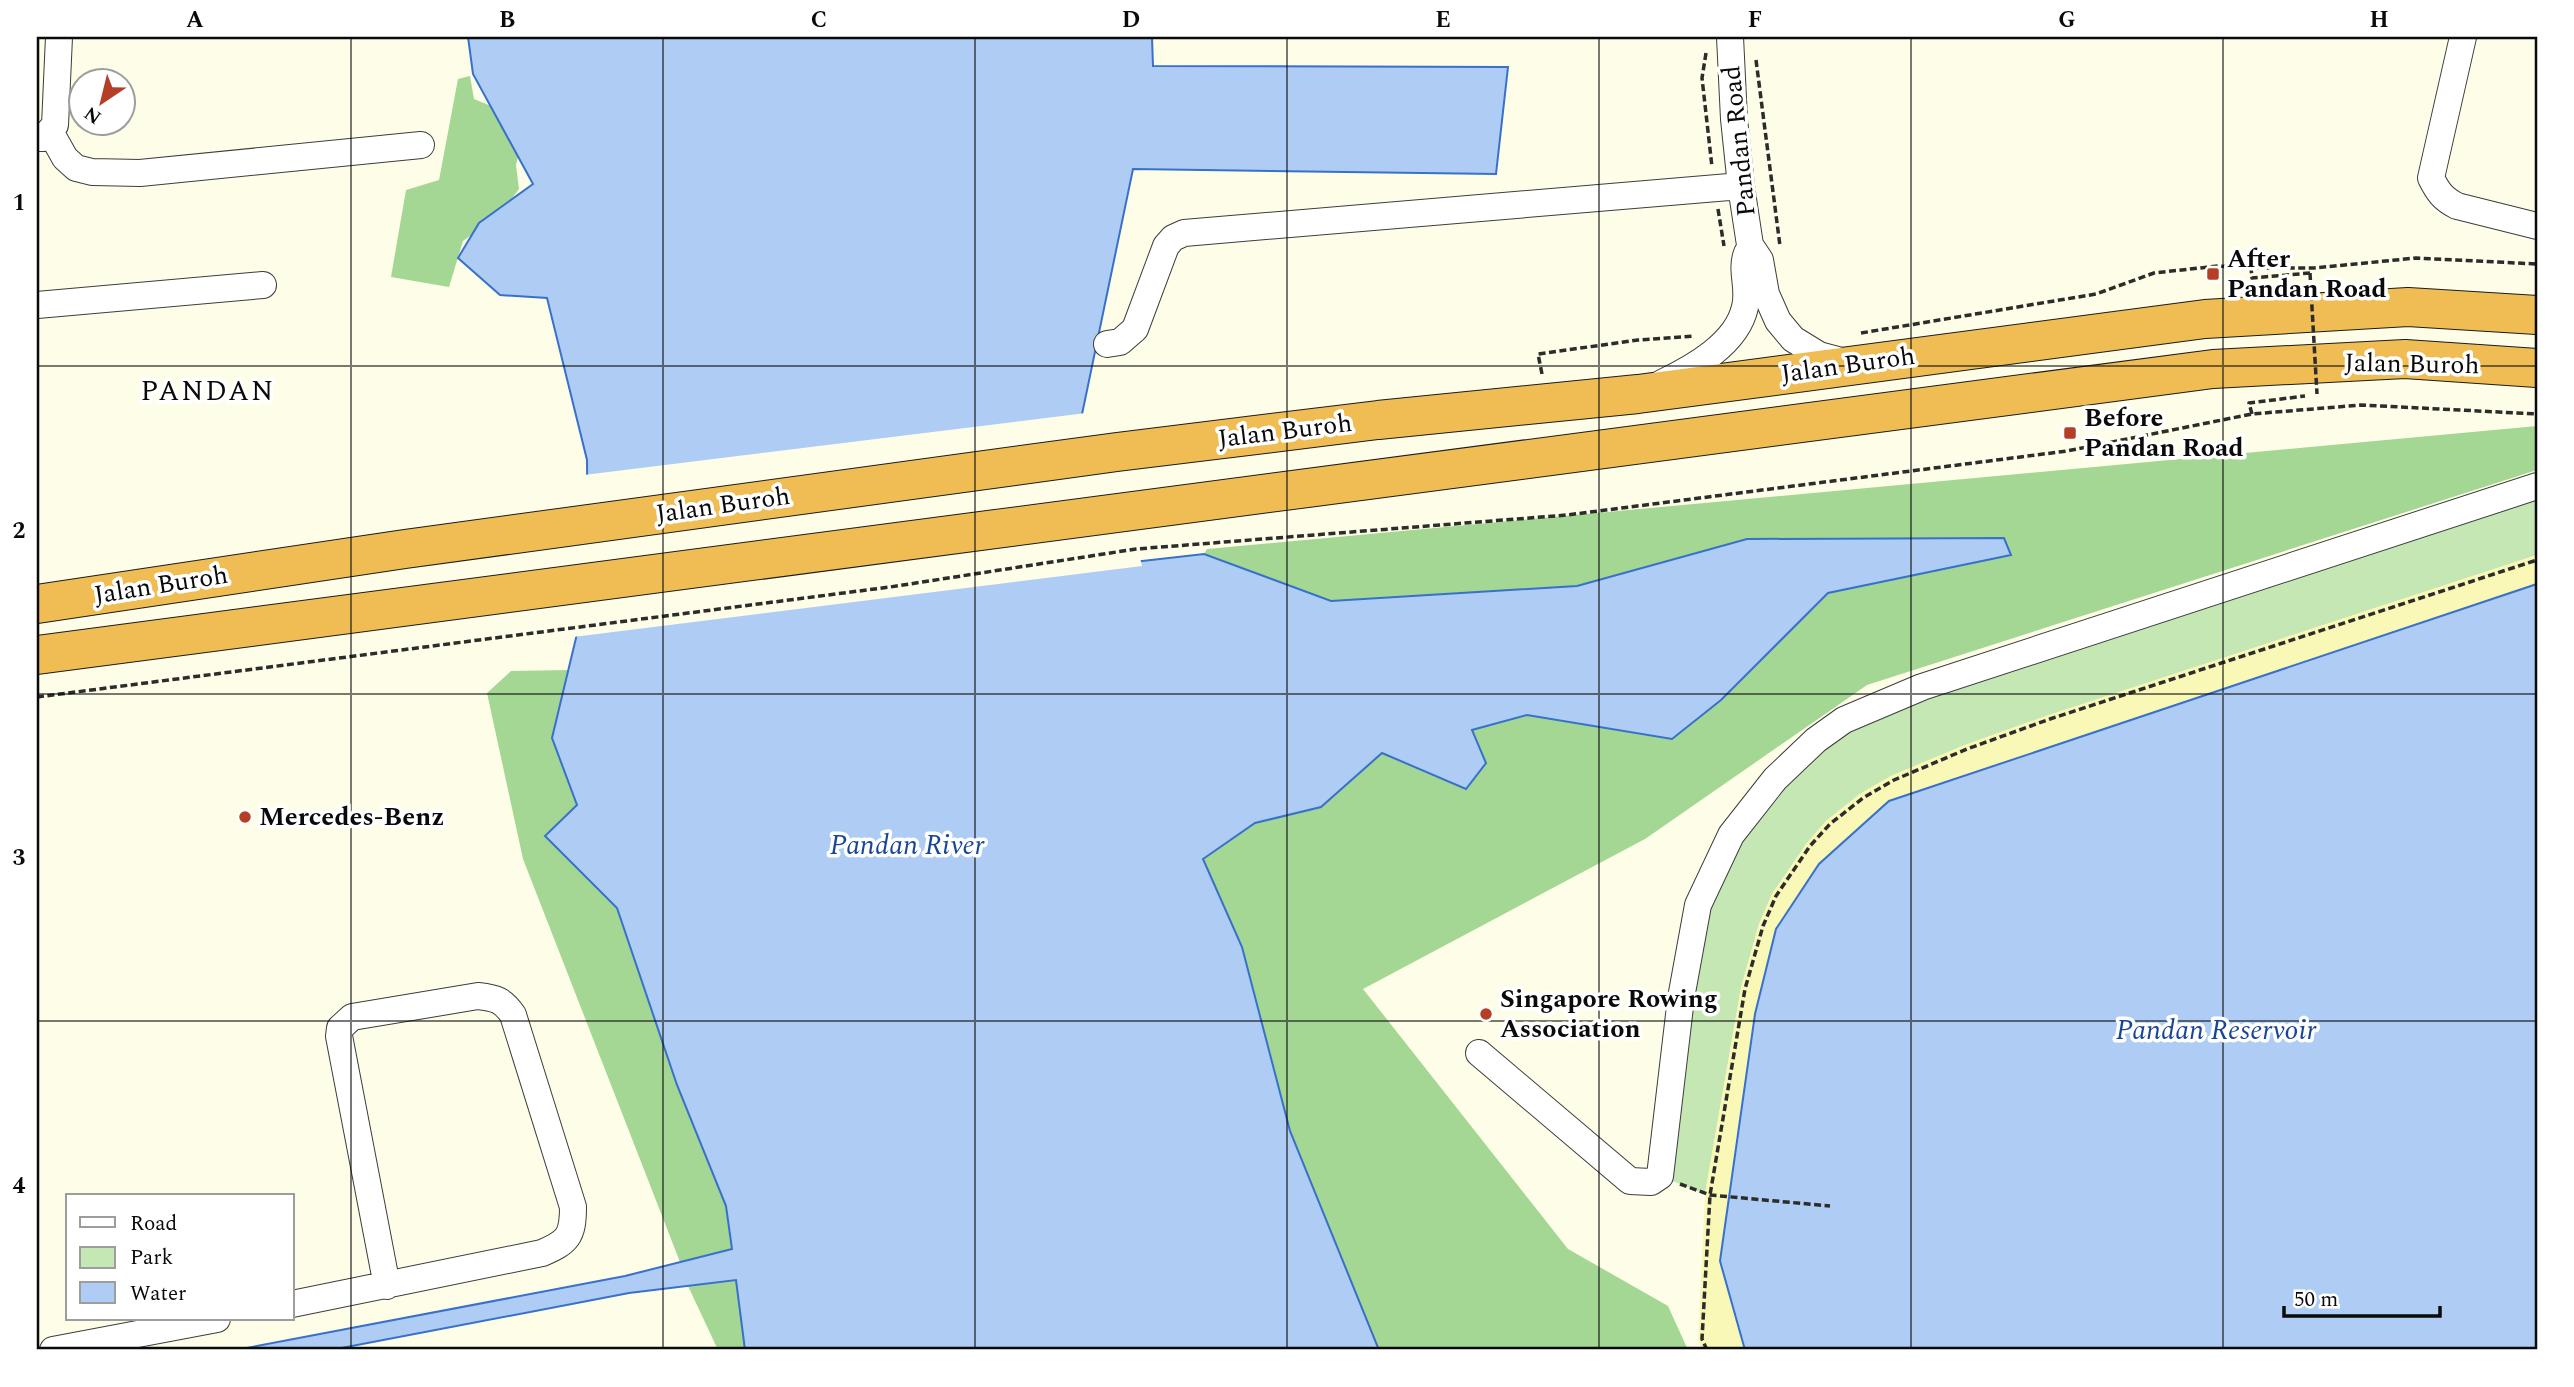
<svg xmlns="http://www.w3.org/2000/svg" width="2574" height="1387" viewBox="0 0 2574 1387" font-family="Spectral,serif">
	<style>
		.green { fill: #c4e7b4 }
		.forest { fill: #a4d794 }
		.sand { fill: #f9f8b6 }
		.water { fill: #aeccf4; stroke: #3871c9; stroke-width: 2 }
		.pier { fill: #fefee8 }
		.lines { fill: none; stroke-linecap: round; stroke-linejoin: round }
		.minor-casing { stroke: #3d3d3d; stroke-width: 28 }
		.highway-casing { stroke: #1b1b1b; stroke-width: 40 }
		.path { stroke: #2c2c2c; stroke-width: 3.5; stroke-dasharray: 7 3.5; stroke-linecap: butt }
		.minor { stroke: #fff; stroke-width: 26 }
		.highway { stroke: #f0bc54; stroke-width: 38 }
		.path-bridge { stroke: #2c2c2c; stroke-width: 3.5; stroke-dasharray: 7 3.5; stroke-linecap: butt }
		.grid { fill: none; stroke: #0a0a0a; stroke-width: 2; stroke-opacity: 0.55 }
		.poi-dot { fill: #b53e27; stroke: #fff; stroke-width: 2.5 }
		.labels { text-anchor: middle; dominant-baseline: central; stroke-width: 7; stroke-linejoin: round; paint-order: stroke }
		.street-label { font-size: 26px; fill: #0a0a0a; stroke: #fff }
		.poi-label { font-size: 26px; font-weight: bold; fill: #0a0a0a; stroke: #fff; text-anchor: start }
		.neighbourhood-label { font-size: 28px; letter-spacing: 2px; fill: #0a0a0a; stroke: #fff }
		.water-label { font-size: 28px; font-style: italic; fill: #184697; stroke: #fff }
		.neatline { fill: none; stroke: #0a0a0a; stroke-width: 2.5 }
		.grid-label { font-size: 23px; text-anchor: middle; font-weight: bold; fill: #0a0a0a }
	</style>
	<rect width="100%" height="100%" fill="#fefee8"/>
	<path class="green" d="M 2537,486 L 2537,555 L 2049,715 L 1965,745 L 1891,776 L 1860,794 L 1826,821 L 1807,843 L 1772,894 L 1759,924 L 1741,988 L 1705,1194 L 1660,1176 L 1681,998 L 1731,835 L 1844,720 Z"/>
	<path class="forest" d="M 470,76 L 474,99 L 508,113 L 524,132 L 516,165 L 519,189 L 500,214 L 463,241 L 449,287 L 391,277 L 406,190 L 439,180 L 458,79 Z
		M 2537,426 L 2537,470 L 1867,685 L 1645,839 L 1363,989 L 1568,1249 L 1668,1306 L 1688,1350 L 1379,1350 L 1290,1131 L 1242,947 L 1202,859 L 1255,823 L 1321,807 L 1382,753 L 1466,789 L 1472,730 L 1527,715 L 1672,739 L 1721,700 L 1829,593 L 2011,554 L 1747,539 L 1577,586 L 1331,601 L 1204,554 L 1207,549 Z
		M 569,670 L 552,738 L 577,805 L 545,836 L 617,908 L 677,1085 L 726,1206 L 732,1249 L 680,1262 L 523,859 L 487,693 L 511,671 Z
		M 736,1280 L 745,1350 L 718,1350 L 688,1286 Z"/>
	<path class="sand" d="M 2537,555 L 2537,584 L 1889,801 L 1819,864 L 1776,929 L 1720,1260 L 1745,1350 L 1702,1350 L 1698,1340 L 1705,1194 L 1741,988 L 1759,924 L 1772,894 L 1807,843 L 1826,821 L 1860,794 L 1891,776 L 1965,745 L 2049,715 Z"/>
	<path class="water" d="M 468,37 L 1152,37 L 1153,66 L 1508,67 L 1496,174 L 1133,169 L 1059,525 L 1107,565 L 1204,554 L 1331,601 L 1577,586 L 1747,539 L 2004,538 L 2011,555 L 1828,593 L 1721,700 L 1672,739 L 1527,715 L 1472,730 L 1486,763 L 1466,789 L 1382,753 L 1321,807 L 1255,823 L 1203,859 L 1242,947 L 1290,1131 L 1379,1350 L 745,1350 L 736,1280 L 629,1293 L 331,1350 L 236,1350 L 625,1276 L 732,1249 L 726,1206 L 677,1085 L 617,908 L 545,836 L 577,805 L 552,738 L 588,588 L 587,460 L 547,298 L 500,295 L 458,258 L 479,223 L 533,184 L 473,74 Z
		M 2537,584 L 2537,1350 L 1745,1350 L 1720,1261 L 1755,1014 L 1776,929 L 1819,864 L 1889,801 Z"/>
	<path class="pier" d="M 1086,413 L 1063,524 L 1108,561 L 1140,558 L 1142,566 L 573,637 L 584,587 L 584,475 Z"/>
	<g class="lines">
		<defs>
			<path id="minor" d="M 1730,37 L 1734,119 L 1741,186 L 1750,245 L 1760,260 L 1766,294 L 1778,321 L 1793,339 L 1819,355 L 1845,362
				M 2463,37 L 2431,178 C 2438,192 2443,199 2457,206 L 2537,226
				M 51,133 L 65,158 L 76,168 L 92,172 L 140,173 L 421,145
				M 37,138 L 43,138 L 55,125 L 59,37
				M 37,305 L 263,285
				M 1107,344 L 1120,342 L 1135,329 L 1166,246 L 1173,238 L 1184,233 L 1741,186
				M 1662,383 C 1693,368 1737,344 1745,307 C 1750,288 1740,270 1747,253
				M 1479,1053 L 1630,1181 L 1651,1182 L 1660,1176 L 1681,998 L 1698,905 L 1731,835 L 1775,779 L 1816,740 L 1844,720 L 1922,687 L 2537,486
				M 292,1304 L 542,1253 C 568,1242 573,1236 573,1207 L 513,1015 C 503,1000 496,998 478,996 L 352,1017 L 340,1028 L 339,1036 L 387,1286
				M 53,1350 L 217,1319"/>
			<path id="highway" d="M 37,604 L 405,549 L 1117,452 L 1378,420 L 1638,394 L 2205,319 L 2408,307 L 2537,315
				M 37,655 L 2213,369 L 2405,359 L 2537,368"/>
		</defs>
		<use href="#minor" class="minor-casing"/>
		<use href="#highway" class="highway-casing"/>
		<path class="path" d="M 1706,53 L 1702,78 L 1712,167
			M 1756,60 L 1780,246
			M 1718,209 L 1724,246
			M 2310,273 L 2252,278 L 2251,268 L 2314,268 L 2416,258 L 2537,264
			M 1861,333 L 2096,294 L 2154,273 L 2218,266 L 2251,268
			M 1542,374 L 1538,354 L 1638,340 L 1694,336
			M 2252,414 L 2249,403 L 2305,396
			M 37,697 L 890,587 L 1136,549 L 1567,515 L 2067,451 L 2252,414 L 2361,405 L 2537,414
			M 1680,1184 L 1710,1195 L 1830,1206
			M 1707,1350 L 1702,1339 L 1710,1195 L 1745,989 L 1763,926 L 1776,896 L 1810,846 L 1830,824 L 1863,798 L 1894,780 L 1967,749 L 2050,719 L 2537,560"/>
		<use href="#minor" class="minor"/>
		<use href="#highway" class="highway"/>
		<path class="path-bridge" d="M 2310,273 L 2317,394"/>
	</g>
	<path class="grid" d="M 351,37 L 351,1350M 663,37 L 663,1350M 975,37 L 975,1350M 1287,37 L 1287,1350M 1599,37 L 1599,1350M 1911,37 L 1911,1350M 2223,37 L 2223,1350M 37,366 L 2537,366M 37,694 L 2537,694M 37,1021 L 2537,1021"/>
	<g class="poi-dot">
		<rect x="2206" y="267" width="14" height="14" rx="3.5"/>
		<rect x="2063" y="426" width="14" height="14" rx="3.5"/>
		<circle cx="245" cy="817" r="7"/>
		<circle cx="1486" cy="1014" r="7"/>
	</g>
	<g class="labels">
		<g class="street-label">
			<text transform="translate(1739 141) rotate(-96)">Pandan Road</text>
			<text transform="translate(2412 364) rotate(1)">Jalan Buroh</text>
			<text transform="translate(1848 365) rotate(-8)">Jalan Buroh</text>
			<text transform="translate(1285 431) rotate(-7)">Jalan Buroh</text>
			<text transform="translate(723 505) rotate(-8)">Jalan Buroh</text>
			<text transform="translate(161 585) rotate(-9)">Jalan Buroh</text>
		</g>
		<g class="poi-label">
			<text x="2227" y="259">After<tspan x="2227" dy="30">Pandan Road</tspan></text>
			<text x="2084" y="418">Before<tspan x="2084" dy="30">Pandan Road</tspan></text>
			<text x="259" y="817">Mercedes-Benz</text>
			<text x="1500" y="999">Singapore Rowing<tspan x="1500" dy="30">Association</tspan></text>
		</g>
		<g class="neighbourhood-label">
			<text x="208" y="391">PANDAN</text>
		</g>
		<g class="water-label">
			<text x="907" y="845">Pandan River</text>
			<text x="2216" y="1030">Pandan Reservoir</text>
		</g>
	</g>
	<rect width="2574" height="1387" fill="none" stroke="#ffffff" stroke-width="77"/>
	<rect x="66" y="1194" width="228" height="126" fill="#ffffff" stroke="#9d9d9d" stroke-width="2"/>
	<rect x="80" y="1217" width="35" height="10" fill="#ffffff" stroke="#9d9d9d" stroke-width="2"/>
	<text x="130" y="1230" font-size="21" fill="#0a0a0a">Road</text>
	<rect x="80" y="1247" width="35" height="21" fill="#c4e7b4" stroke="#9d9d9d" stroke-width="2"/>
	<text x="130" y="1264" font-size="21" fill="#0a0a0a">Park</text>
	<rect x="80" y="1282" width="35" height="21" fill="#aeccf4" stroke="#9d9d9d" stroke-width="2"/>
	<text x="130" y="1300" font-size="21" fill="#0a0a0a">Water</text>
	<g transform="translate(102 102) rotate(215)"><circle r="33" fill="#ffffff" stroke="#9d9d9d" stroke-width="2"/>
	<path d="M0-5L12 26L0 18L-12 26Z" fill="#b53e27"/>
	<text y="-10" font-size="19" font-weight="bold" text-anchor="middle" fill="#0a0a0a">N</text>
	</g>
	<path d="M2284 1306v10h156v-10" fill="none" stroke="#0a0a0a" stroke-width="3.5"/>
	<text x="2294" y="1306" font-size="21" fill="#0a0a0a" stroke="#ffffff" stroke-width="5" paint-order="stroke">50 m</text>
	<rect x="38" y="38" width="2498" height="1310" class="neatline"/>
	<g class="grid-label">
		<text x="195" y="27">A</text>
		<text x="507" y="27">B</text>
		<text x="819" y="27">C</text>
		<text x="1131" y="27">D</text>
		<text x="1443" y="27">E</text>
		<text x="1755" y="27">F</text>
		<text x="2067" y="27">G</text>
		<text x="2379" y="27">H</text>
		<text x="19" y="210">1</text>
		<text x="19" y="538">2</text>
		<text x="19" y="865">3</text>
		<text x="19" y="1193">4</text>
	</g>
</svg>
